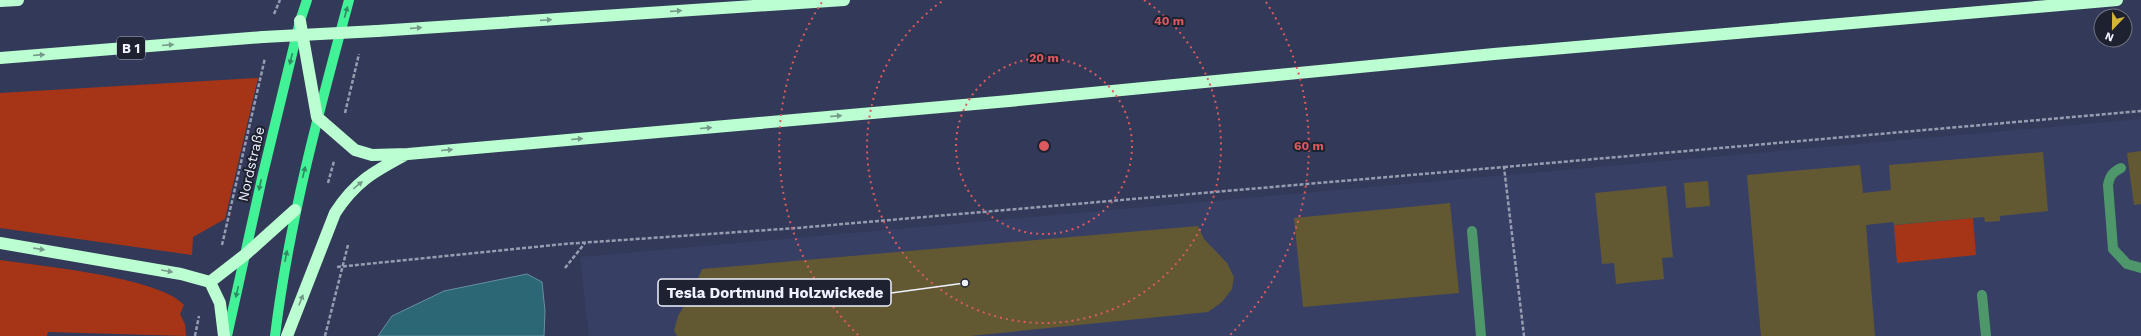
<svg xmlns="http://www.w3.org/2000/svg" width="2141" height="336" viewBox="0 0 2141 336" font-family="'Work Sans',sans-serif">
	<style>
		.built { fill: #383f65 }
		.green { fill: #a63517 }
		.water { fill: #2b6775; stroke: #66919e }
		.building { fill: #625933 }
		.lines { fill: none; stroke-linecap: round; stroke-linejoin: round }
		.path { stroke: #979cb0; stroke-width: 2.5; stroke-dasharray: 4 2; stroke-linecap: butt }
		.minor { stroke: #4e976a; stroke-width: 10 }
		.major { stroke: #42f296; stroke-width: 10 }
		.highway { stroke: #bbfed1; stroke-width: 12 }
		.highway-bridge { stroke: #bbfed1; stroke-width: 12 }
		.oneway { fill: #749b89 }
		.oneway2 { fill: #308a63 }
		.ring { fill: none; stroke: #dc5a5e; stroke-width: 2; stroke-dasharray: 2 4 }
		.labels { text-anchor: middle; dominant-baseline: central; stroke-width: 4; stroke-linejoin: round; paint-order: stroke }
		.shield { fill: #1e2130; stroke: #b0b3c0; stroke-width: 1 }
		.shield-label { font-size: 13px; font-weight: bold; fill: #eff2fe }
		.street-label { font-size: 14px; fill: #eff2fe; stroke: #1e2130 }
		.centre { fill: #dc5a5e; stroke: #1e2130; stroke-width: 2 }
		.ring-label { font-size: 12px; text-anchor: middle; font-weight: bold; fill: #dc5a5e; stroke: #1e2130; stroke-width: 4; stroke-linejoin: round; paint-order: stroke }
		.leader { fill: none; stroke: #eff2fe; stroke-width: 1.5 }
		.callout-dot { fill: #eff2fe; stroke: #1e2130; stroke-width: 1.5 }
		.callout { fill: #1e2130; stroke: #eff2fe; stroke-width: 1.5 }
		.callout-label { font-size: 15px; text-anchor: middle; font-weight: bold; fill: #eff2fe }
	</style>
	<rect width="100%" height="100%" fill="#333958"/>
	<path class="built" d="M 2141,119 L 2141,336 L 589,336 L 580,257 Z"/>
	<path class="green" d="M 258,78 L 225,219 L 193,237 L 192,255 L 0,228 L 0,93 Z
		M 1973,218 L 1976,255 L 1897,263 L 1894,225 Z
		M 0,260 C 40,266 159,277 184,305 L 180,314 L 185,324 L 186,336 L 48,332 L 47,336 L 0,336 Z"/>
	<path class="water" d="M 527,274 L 542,282 L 545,311 L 544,336 L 378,336 L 392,316 L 444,291 Z"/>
	<path class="building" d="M 2141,151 L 2141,204 L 2134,205 L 2127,153 Z
		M 2043,152 L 2048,211 L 2000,216 L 2000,221 L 1985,222 L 1984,217 L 1894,225 L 1893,222 L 1866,225 L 1875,336 L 1761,336 L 1747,175 L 1860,165 L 1863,193 L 1891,190 L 1889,165 Z
		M 1708,181 L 1710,206 L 1686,208 L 1684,183 Z
		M 1666,186 L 1673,257 L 1662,258 L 1664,279 L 1616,284 L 1614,263 L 1602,264 L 1595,193 Z
		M 1450,203 L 1459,293 L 1303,307 L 1294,218 Z
		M 1198,226 L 1204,239 L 1227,263 L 1234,277 L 1232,289 L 1222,302 L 1208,312 L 970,336 L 677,336 L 674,331 L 678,316 L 694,289 L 702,269 Z"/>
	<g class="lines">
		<path class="path" d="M 274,14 L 280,0
			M 345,113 L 359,54
			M 1504,167 L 2141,111
			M 328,183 L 334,161
			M 222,245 L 265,58
			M 337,267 L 564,244 L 797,228 L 1504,167 L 1524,336
			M 565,268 L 585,243
			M 195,336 L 199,316
			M 325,336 L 348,245"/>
		<path class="minor" d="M 2121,168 C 2113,172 2110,175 2108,185 L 2113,249 L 2127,264 L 2141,268
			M 1472,231 L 1481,336
			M 1982,295 L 1986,336"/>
		<path class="major" d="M 227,336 L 262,178 L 300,21 L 307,0
			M 275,336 C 289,221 319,111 349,0"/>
		<path class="highway" d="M 0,1 L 18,0
			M 300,21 L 317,117 L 355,150 L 372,155 L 408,154 L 1009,101 L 1494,54 L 2117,0
			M 377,31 L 844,0
			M 0,58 L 263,37
			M 0,243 L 181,274 L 210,282 L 220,303 L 224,336
			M 210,282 L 246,254 L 295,210
			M 287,336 L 335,213 C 355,182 373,172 405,155"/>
		<path class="highway-bridge" d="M 263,37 L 377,31"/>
	</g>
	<defs><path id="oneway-solid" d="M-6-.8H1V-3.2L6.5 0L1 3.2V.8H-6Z"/></defs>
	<g class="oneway">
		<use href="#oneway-solid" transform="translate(676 11) rotate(-4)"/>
		<use href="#oneway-solid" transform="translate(546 20) rotate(-4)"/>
		<use href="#oneway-solid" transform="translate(416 28) rotate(-4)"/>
		<use href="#oneway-solid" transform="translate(168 45) rotate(-5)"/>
		<use href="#oneway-solid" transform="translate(39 55) rotate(-5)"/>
		<use href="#oneway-solid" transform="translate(836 116) rotate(-5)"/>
		<use href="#oneway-solid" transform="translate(706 128) rotate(-5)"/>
		<use href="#oneway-solid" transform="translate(577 139) rotate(-5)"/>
		<use href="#oneway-solid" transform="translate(447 150) rotate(-5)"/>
		<use href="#oneway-solid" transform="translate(358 185) rotate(-39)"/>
		<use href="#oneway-solid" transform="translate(39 249) rotate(9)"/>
		<use href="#oneway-solid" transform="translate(167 271) rotate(10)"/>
		<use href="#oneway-solid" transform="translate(301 300) rotate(-68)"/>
	</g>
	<g class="oneway2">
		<use href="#oneway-solid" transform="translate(346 12) rotate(-75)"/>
		<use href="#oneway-solid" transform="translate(291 59) rotate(104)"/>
		<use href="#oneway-solid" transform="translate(304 172) rotate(-77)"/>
		<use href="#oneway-solid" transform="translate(260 185) rotate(102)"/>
		<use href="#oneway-solid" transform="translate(286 256) rotate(-79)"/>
		<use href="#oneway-solid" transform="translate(237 292) rotate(103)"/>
	</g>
	<g class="ring">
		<circle cx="1044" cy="146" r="88"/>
		<path d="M1144 0A177 177 0 1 1 944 0"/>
		<path d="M858 335A265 265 0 0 1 822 2M1266 2A265 265 0 0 1 1230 335"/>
	</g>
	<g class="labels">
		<rect class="shield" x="117" y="37" width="28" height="22" rx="3"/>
		<g class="shield-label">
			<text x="131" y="48">B 1</text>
		</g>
		<g class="street-label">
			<text transform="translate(251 164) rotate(-77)">Nordstraße</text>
		</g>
	</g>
	<circle cx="1044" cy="146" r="6" class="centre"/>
	<g class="ring-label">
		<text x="1169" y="25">40 m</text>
		<text x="1044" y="62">20 m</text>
		<text x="1309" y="150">60 m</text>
	</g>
	<path class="leader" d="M965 283L891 293"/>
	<circle class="callout-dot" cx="965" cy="283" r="4"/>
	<rect class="callout" x="658" y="279" width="233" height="27" rx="4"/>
	<g class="callout-label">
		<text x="775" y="298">Tesla Dortmund Holzwickede</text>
	</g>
	<g transform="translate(2113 28) rotate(202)"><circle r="19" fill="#1e2130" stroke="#727582"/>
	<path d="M0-3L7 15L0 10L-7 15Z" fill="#d4b635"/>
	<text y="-6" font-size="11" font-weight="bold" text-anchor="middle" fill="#eff2fe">N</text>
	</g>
</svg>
